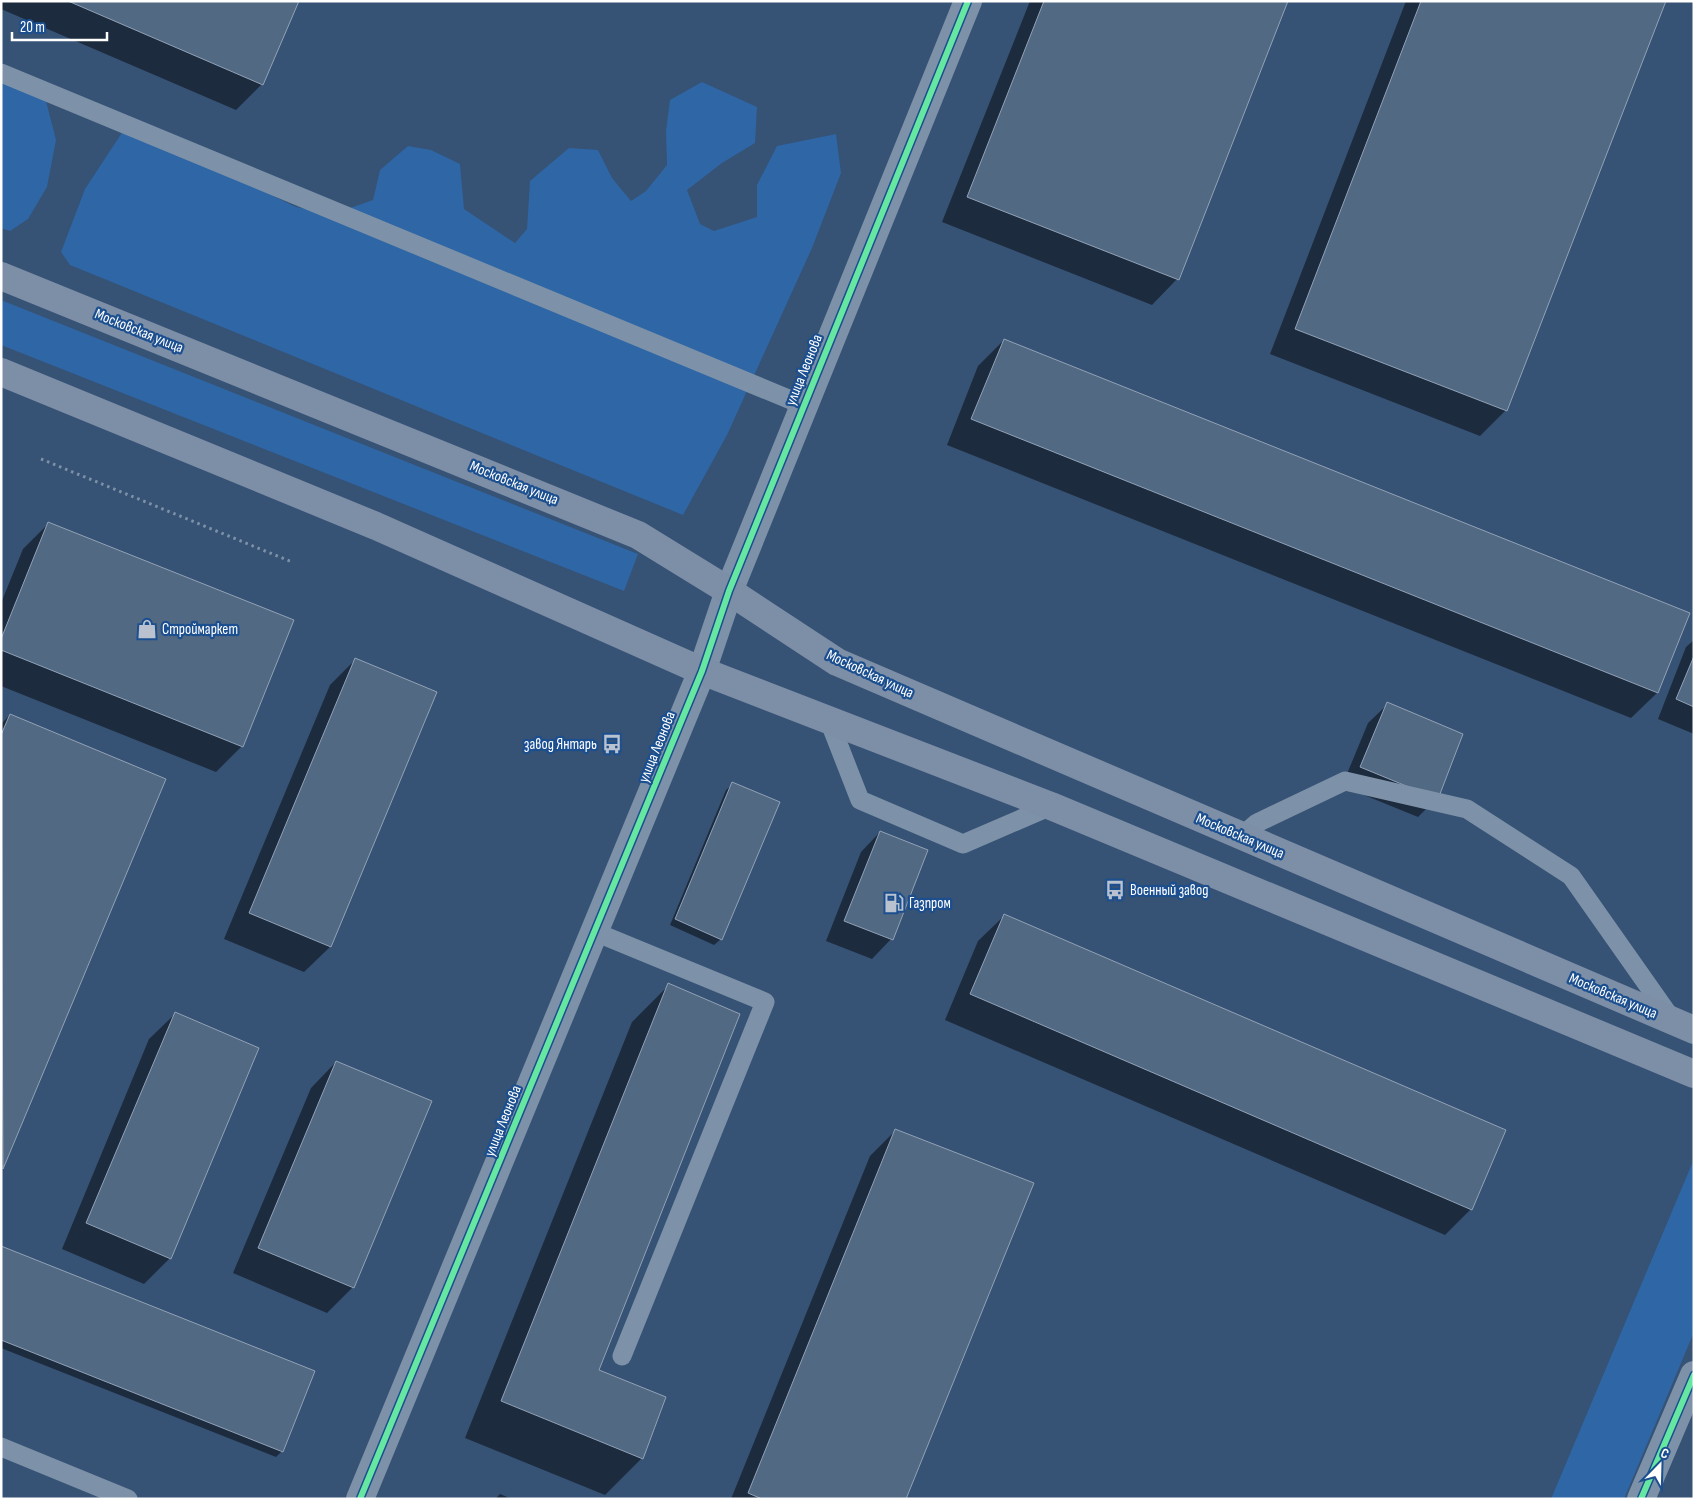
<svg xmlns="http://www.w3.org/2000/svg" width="1695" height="1500" viewBox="0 0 1695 1500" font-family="'Sofia Sans Condensed',sans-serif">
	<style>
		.green { fill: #2f66a5 }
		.shadow { fill: #0007 }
		.building { fill: #526984; stroke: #92a2b6 }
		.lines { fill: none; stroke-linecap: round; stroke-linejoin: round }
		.path { stroke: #7d92a8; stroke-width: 3; stroke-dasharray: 2.5 4; stroke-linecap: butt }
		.service { stroke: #7d92a8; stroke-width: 19 }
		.tertiary { stroke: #7d92a8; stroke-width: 28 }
		.primary { stroke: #7d8ea7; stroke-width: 28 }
		.cycleway-casing { stroke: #1b4f8f; stroke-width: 9 }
		.cycleway { stroke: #66e7a1; stroke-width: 6 }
		.labels { text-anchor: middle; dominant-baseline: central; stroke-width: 4.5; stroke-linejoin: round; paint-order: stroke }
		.street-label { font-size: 15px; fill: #fff; stroke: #1b4f8f }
		.poi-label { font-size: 15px; fill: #fff; stroke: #1b4f8f; text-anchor: start }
	</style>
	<rect width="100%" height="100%" fill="#365274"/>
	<path class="green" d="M 1,69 L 44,93 L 56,140 L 47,187 L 28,219 L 10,231 L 1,228 Z
		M 702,82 L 757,107 L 755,143 L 722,163 L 687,190 L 700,224 L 714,231 L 757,217 L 757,185 L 777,146 L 836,134 L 841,173 L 812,248 L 727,435 L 683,515 L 70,265 L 61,252 L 85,189 L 125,128 L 184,153 L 296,207 L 333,214 L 373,200 L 380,170 L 408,146 L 431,150 L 460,164 L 464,209 L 515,243 L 527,229 L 530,181 L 569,148 L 598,150 L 612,178 L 631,201 L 646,191 L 667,165 L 666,131 L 670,100 Z
		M 1,300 L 638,554 L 624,591 L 1,345 Z
		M 1694,1159 L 1694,1332 L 1624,1499 L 1551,1499 Z"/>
	<path class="shadow" d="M 1,1 L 298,1 L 262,84 L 236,110 L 1,9 Z
		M 1030,1 L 1287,1 L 1177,279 L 1152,305 L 942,222 Z
		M 1406,1 L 1664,1 L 1506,410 L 1480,436 L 1270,354 Z
		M 1004,340 L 1688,614 L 1657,693 L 1631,718 L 947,445 L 978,366 Z
		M 49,523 L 242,746 L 216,772 L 1,686 L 1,603 L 23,549 Z
		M 1694,640 L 1694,734 L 1658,719 L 1686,647 Z
		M 356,659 L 436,693 L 330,947 L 304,972 L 224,939 L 330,685 Z
		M 1388,704 L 1437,798 L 1418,817 L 1342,786 L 1368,723 Z
		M 10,715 L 164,779 L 1,1169 L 1,724 Z
		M 733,784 L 721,939 L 714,945 L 670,925 L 726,790 Z
		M 880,832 L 891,939 L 872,959 L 826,941 L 861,852 Z
		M 1004,916 L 1471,1209 L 1445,1235 L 945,1020 L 978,941 Z
		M 669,985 L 597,1370 L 642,1458 L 605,1495 L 465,1438 L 632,1022 Z
		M 175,1014 L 170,1258 L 144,1284 L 62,1249 L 149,1039 Z
		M 336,1062 L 353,1287 L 327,1313 L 233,1273 L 311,1088 Z
		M 896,1130 L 905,1499 L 731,1499 L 870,1156 Z
		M 1,1248 L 282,1451 L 276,1457 L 1,1348 Z
		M 500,1494 L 512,1499 L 495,1499 Z"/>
	<path class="building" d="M 68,1 L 299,1 L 263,85 Z
		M 1044,1 L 1288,1 L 1179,280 L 967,197 Z
		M 1421,1 L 1666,1 L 1507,411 L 1295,329 Z
		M 1004,339 L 1690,613 L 1658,693 L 971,419 Z
		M 48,522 L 294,620 L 243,747 L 1,650 L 1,639 Z
		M 1694,656 L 1694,707 L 1676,699 Z
		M 355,658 L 437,692 L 331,947 L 249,913 Z
		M 1387,702 L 1463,734 L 1438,799 L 1360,767 Z
		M 10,714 L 166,779 L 3,1169 L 1,735 Z
		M 732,782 L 780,802 L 722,940 L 675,919 Z
		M 880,831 L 928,850 L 893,940 L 844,921 Z
		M 1004,914 L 1506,1130 L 1472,1210 L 970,994 Z
		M 668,983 L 740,1014 L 599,1370 L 666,1397 L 643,1459 L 501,1401 Z
		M 175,1012 L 259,1048 L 171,1259 L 86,1223 Z
		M 336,1061 L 432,1101 L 354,1288 L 258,1248 Z
		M 895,1129 L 1034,1183 L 906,1499 L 762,1499 L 748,1493 Z
		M 1,1246 L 315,1371 L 283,1452 L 1,1340 Z"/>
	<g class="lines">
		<path class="path" d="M 41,459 L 292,562"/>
		<path class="service" d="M 1,73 L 803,405
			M 828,718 L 860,800 L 963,844 L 1051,806
			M 1241,837 L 1257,823 L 1345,781 L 1467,809 L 1571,876 L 1673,1021
			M 595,932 L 765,1002 L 622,1356
			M 1,1447 L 128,1499"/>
		<path class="tertiary" d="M 360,1499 L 702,671 L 729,591 L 968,1
			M 1641,1499 L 1694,1375"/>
		<path class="primary" d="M 1,276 L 638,535 L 729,591 L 837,662 L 1694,1030
			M 1,372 L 376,526 L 702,671 L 1051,806 L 1694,1074"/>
		<defs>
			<path id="cycleway" d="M 360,1499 L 702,671 L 729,591 L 968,1
				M 1641,1499 L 1694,1375"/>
		</defs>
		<use href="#cycleway" class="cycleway-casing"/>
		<use href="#cycleway" class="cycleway"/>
	</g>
	<defs>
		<symbol id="shop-bare" viewBox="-9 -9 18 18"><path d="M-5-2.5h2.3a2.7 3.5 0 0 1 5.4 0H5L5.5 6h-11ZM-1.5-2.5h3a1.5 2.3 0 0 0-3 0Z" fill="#b9c2ce" stroke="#1b4f8f" stroke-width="2.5" paint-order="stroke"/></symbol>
		<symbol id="bus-bare" viewBox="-9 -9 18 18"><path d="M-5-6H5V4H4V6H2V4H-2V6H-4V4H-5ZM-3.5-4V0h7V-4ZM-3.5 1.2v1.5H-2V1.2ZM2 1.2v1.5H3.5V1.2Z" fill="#b9c2ce" stroke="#1b4f8f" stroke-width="2.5" paint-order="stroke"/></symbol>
		<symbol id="fuel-bare" viewBox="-9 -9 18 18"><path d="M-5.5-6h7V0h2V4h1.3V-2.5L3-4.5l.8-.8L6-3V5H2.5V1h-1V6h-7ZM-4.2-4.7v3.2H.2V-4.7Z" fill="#b9c2ce" stroke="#1b4f8f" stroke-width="2.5" paint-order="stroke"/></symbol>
	</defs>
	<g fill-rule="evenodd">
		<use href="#shop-bare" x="133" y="615" width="28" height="28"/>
		<use href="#bus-bare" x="598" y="730" width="28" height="28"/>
		<use href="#bus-bare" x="1101" y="876" width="28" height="28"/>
		<use href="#fuel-bare" x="880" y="889" width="28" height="28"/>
	</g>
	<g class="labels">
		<g class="street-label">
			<text transform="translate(139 331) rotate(22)">Московская улица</text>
			<text transform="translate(804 370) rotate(-68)">улица Леонова</text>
			<text transform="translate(514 483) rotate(22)">Московская улица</text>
			<text transform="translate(870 674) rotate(25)">Московская улица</text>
			<text transform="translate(657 747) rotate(-68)">улица Леонова</text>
			<text transform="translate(1240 836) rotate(23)">Московская улица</text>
			<text transform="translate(1613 996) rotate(23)">Московская улица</text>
			<text transform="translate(503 1121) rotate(-68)">улица Леонова</text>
		</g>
		<g class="poi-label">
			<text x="162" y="629">Строймаркет</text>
			<text x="597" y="744" text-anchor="end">завод Янтарь</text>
			<text x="1130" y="890">Военный завод</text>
			<text x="909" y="903">Газпром</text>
		</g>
	</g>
	<rect width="1695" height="1500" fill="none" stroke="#ffffff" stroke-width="5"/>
	<g transform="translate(1660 1465) rotate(23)" stroke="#1b4f8f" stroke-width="4" paint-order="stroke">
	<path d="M0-4L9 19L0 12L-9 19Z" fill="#ffffff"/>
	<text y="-8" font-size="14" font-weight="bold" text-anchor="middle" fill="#ffffff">С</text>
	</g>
	<path d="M12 32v8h95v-8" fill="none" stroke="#ffffff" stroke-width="2.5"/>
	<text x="20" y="32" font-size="15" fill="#ffffff" stroke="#1b4f8f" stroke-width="4" paint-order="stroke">20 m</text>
</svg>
